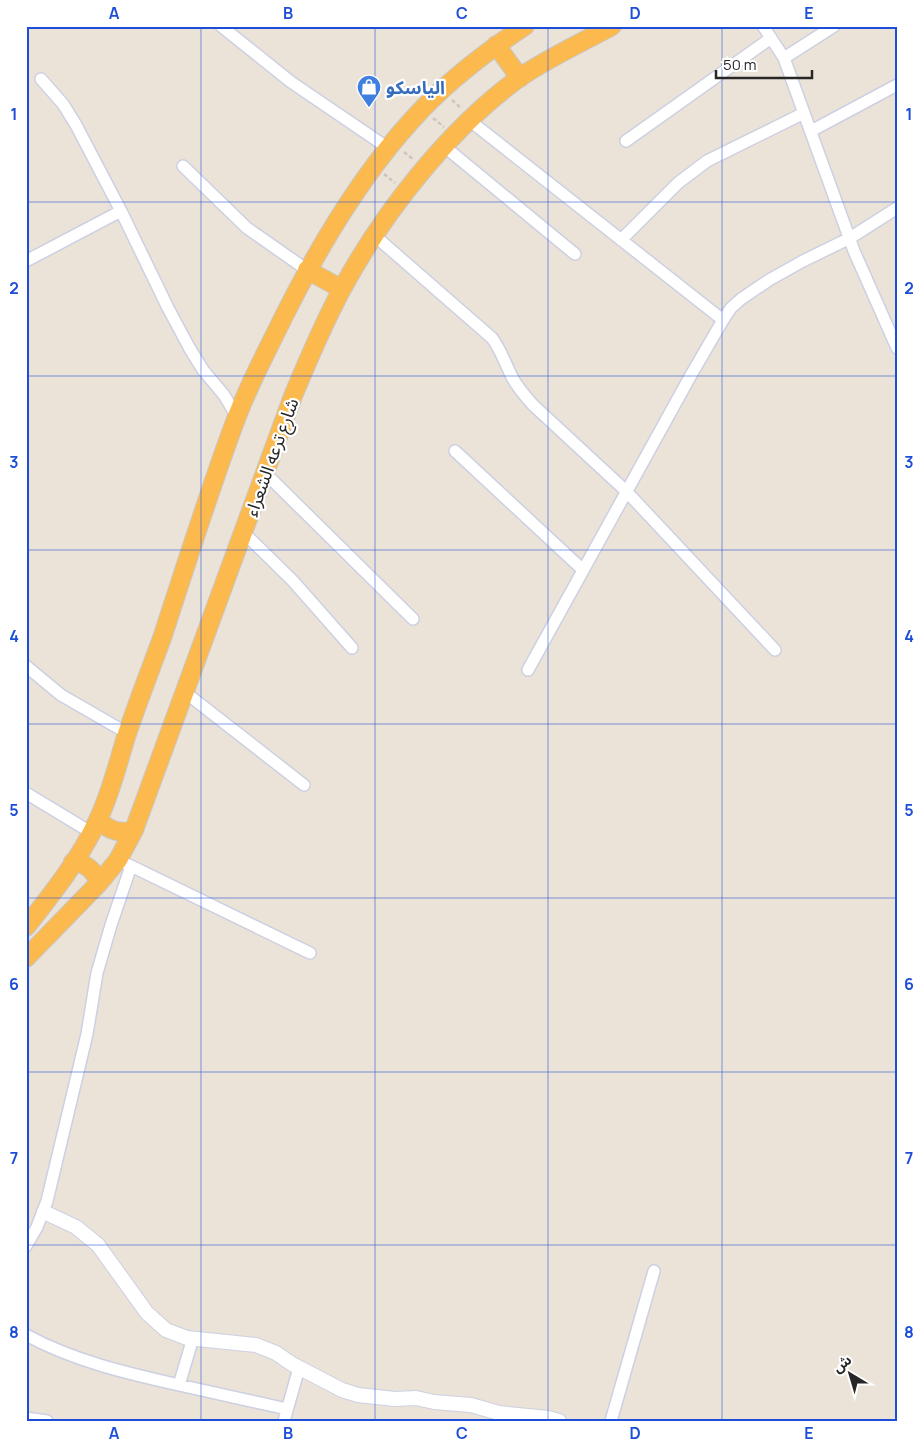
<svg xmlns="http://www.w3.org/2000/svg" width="923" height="1447" viewBox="0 0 923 1447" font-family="Manrope,'Noto Sans Arabic',sans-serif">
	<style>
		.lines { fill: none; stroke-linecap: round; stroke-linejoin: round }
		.minor-casing { stroke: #cdd0e2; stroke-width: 14 }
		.tertiary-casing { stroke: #cdd0e2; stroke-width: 16 }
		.trunk-casing { stroke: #c7c7c7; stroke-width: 20 }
		.path { stroke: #c7c7c7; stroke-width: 2.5; stroke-dasharray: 4 2.5; stroke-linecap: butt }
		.minor { stroke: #fff; stroke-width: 11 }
		.tertiary { stroke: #fff; stroke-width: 14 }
		.trunk { stroke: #fcba4e; stroke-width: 18 }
		.grid { fill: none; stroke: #1d4ed8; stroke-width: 1; stroke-opacity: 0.55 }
		.labels { text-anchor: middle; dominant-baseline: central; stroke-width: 4.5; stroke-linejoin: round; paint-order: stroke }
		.shop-label { font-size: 18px; font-weight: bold; fill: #366cbe; stroke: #fff; text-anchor: start }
		.street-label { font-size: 18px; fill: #272727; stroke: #fff }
		.neatline { fill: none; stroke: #1d4ed8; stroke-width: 2 }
		.grid-label { font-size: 16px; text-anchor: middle; font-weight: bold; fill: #1d4ed8 }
	</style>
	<rect width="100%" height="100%" fill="#ebe3d7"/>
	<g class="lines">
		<defs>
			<path id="minor" d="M 221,26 L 291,82 L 388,148
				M 763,26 L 784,58 L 854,251 L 897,348
				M 784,58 L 834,26
				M 41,79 L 63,104 L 76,125 L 121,211 L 168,308 L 190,349 L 203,370 L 224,395 L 237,417
				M 469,120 L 723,320
				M 811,131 L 897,85
				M 626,141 L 771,38
				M 445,147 L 575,254
				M 183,166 L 247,228 L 307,270
				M 375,236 L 492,338 C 501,350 505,363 512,377 C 517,387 525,396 533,405 L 626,491 L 775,650
				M 621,240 L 678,183 L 707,161 L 804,113
				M 26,261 L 121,211
				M 455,451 L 583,570
				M 264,472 L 413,619
				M 243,532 L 293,581 L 352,648
				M 26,666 L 61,695 L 127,733
				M 528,670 L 691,375 L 723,320 L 731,308 L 741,299 L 769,280 L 803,261 L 850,238 L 897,208
				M 186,693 L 304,785
				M 26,793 L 92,833
				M 131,866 L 310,953
				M 26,1246 L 37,1227 L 47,1201 L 87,1034 L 97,973 L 111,925 L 131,866 L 118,860
				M 26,1335 C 74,1361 126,1373 179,1385 C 215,1393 251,1401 287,1409
				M 179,1385 L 193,1338
				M 26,1418 L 47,1421
				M 284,1421 L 299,1368
				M 611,1421 L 654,1271"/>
			<path id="tertiary" d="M 44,1212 L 76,1227 L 98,1245 L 147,1313 L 166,1330 L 187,1338 L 256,1345 L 276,1353 L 292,1364 L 342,1390 L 358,1395 L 395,1399 L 416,1398 L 434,1402 L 471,1405 L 499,1413 L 548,1418 L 559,1421"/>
			<path id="trunk" d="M 496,45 L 520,78
				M 307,270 L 342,289
				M 99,820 C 109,831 120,834 134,830
				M 73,862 C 86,863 95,871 99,883
				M 26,927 C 52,894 79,860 97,822 C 110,796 117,766 126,737 C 137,704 150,671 162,638 C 186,565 209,491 236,419 C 249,384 267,351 283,318 C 318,248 359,178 412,120 C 445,83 484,53 525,26
				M 26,958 L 99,883 L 118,860 L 134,830 L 293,396 C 308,360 323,324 342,289 C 383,213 449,129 519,78 C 548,58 581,43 612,26"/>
		</defs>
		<use href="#minor" class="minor-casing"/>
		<use href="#tertiary" class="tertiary-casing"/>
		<use href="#trunk" class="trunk-casing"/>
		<path class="path" d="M 452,100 L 461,108
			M 433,118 L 444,127
			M 404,152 L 413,159
			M 384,174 L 395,183"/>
		<use href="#minor" class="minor"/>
		<use href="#tertiary" class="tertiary"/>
		<use href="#trunk" class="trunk"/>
	</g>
	<path class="grid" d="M 201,26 L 201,1421M 375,26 L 375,1421M 548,26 L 548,1421M 722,26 L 722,1421M 26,202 L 897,202M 26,376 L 897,376M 26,550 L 897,550M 26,724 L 897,724M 26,898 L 897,898M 26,1072 L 897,1072M 26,1245 L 897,1245"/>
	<defs>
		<symbol id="shop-pin" viewBox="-11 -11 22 30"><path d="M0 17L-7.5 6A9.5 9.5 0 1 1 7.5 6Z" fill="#3f7fe0" stroke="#fff"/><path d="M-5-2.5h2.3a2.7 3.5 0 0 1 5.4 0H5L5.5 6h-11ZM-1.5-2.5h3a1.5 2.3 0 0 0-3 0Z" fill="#fff"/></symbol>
	</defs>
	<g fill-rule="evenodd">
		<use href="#shop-pin" x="355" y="73" width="28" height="38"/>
	</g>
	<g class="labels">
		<g class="shop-label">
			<text x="386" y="87">الياسكو</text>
		</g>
		<g class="street-label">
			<text transform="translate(271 457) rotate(-70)">شارع ترعه الشعراء</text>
		</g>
	</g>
	<rect width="923" height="1447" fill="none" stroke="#ffffff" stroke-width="55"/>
	<g transform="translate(850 1374) rotate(322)" stroke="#ffffff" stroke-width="4" paint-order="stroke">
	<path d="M0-4L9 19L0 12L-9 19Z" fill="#272727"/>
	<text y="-8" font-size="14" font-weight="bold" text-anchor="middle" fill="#272727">ش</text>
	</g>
	<path d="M716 70v8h96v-8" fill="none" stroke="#272727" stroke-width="2.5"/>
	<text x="723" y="70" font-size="15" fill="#272727" stroke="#ffffff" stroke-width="4" paint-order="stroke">50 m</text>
	<rect x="28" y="28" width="868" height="1392" class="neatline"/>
	<g class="grid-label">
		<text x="114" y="19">A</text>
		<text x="288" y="19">B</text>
		<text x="462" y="19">C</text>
		<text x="635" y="19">D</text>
		<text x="809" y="19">E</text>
		<text x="14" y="120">1</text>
		<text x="909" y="120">1</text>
		<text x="14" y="294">2</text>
		<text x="909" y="294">2</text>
		<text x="14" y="468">3</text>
		<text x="909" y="468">3</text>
		<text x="14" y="642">4</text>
		<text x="909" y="642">4</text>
		<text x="14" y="816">5</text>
		<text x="909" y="816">5</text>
		<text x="14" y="990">6</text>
		<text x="909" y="990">6</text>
		<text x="14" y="1164">7</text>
		<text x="909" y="1164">7</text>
		<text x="14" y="1338">8</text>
		<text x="909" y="1338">8</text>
		<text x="114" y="1439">A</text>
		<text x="288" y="1439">B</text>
		<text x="462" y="1439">C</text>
		<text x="635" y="1439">D</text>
		<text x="809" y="1439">E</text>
	</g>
</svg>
